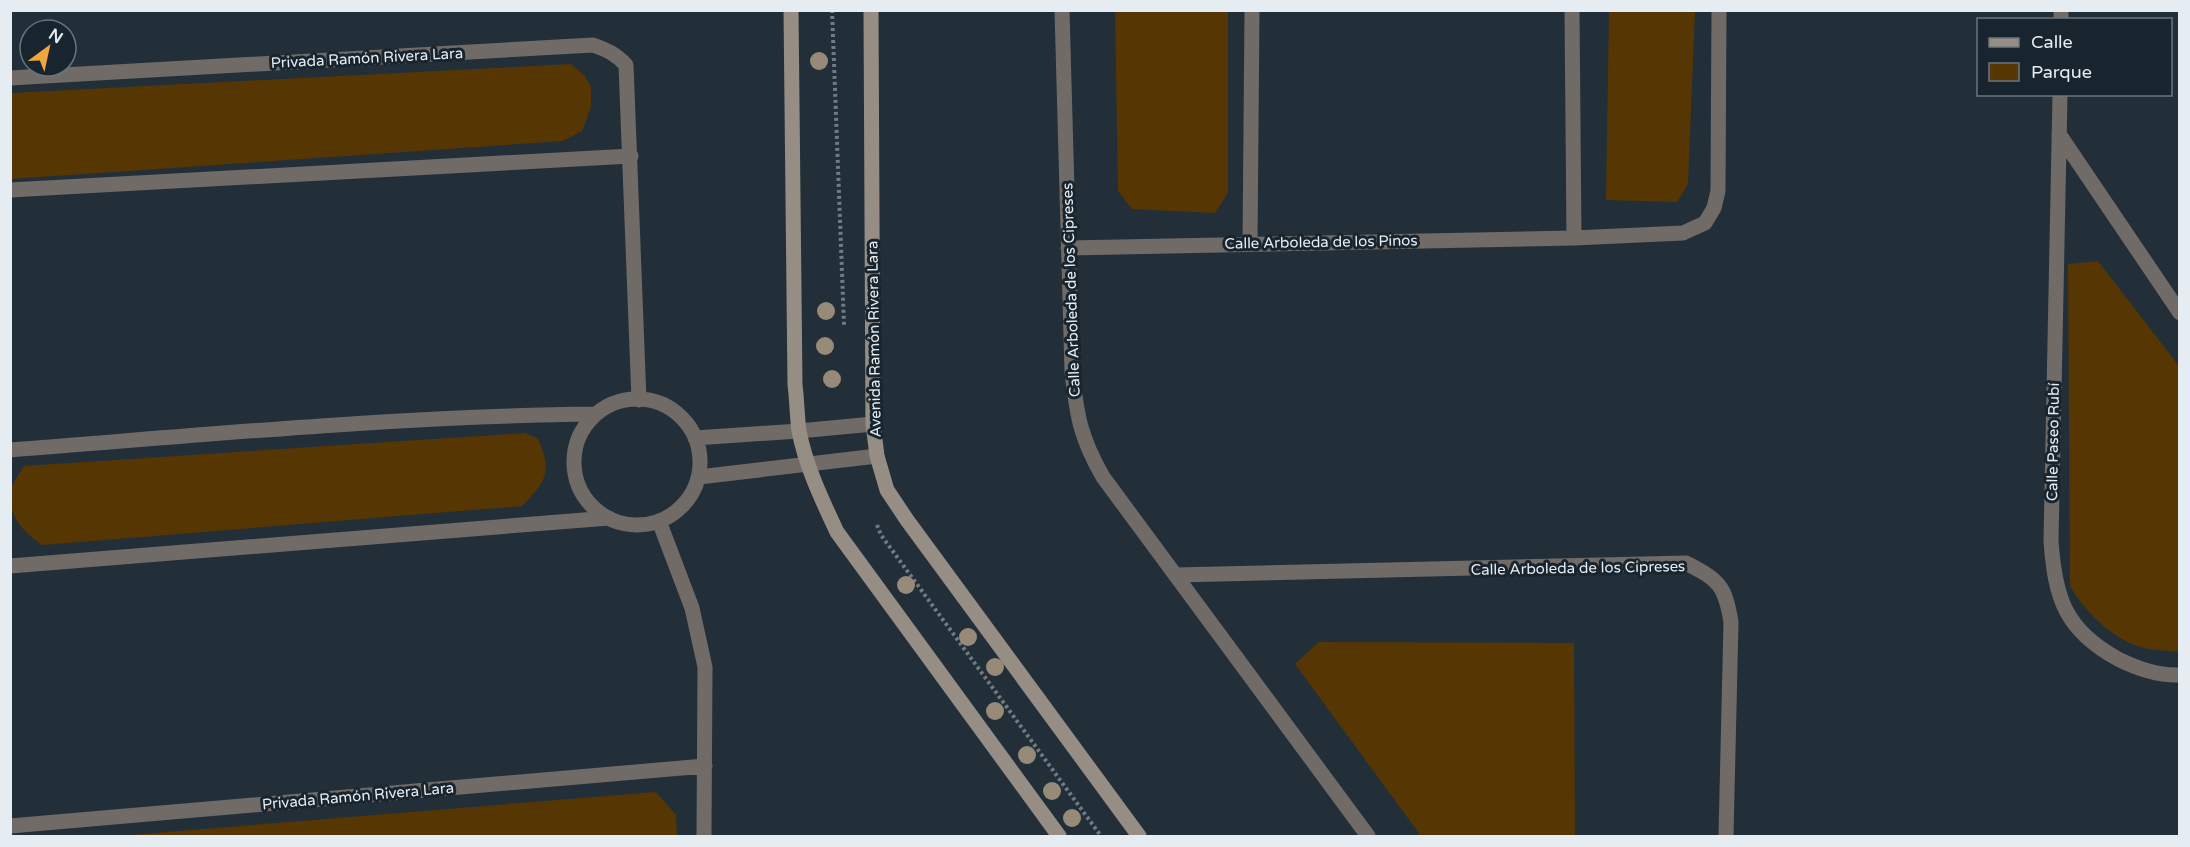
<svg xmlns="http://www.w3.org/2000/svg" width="2190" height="847" viewBox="0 0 2190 847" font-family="'Varela Round',sans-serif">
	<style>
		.green { fill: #563603 }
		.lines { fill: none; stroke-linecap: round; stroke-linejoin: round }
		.path { stroke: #707b83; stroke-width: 4; stroke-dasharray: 3 3; stroke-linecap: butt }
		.street { stroke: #706b66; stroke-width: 15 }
		.secondary { stroke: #968e85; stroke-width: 15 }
		.tree { fill: #978a78 }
		.labels { text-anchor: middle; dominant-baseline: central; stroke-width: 6; stroke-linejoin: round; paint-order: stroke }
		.street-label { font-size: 15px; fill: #e5edf3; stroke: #19252e }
	</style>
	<rect width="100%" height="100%" fill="#222f38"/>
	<path class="green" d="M 1115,11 L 1228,11 L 1228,193 L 1215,213 L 1132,209 L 1118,191 Z
		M 1609,11 L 1695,11 L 1688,184 L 1677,202 L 1606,200 Z
		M 571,64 L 584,75 L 591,87 L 591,107 L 582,131 L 563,141 L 11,179 L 11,93 Z
		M 2098,261 L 2179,366 L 2179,652 C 2167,650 2153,651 2141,647 C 2111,638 2086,613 2070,586 L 2068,264 Z
		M 525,433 L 538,439 C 553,472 546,482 522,506 L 43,545 C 25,535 6,514 11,491 C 13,482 19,474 24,466 Z
		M 1319,642 L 1574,643 L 1575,836 L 1421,836 L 1295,664 Z
		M 656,792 L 676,815 L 677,836 L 117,836 Z"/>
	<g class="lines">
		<path class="path" d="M 832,10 L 844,325
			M 877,525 L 881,535 L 1101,836"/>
		<path class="street" d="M 1062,10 L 1072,372 C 1077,416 1080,437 1103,477 L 1368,836
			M 1572,10 L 1574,238
			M 2061,20 L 2061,10
			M 10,78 L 593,45 C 607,50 616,54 626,65 L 639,400
			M 2060,94 L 2051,541 C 2055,598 2065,630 2118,659 C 2136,668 2159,676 2180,675
			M 2059,134 L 2180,313
			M 10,190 L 631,156
			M 1250,243 L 1252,10
			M 1068,248 L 1574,238 L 1683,233 L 1705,223 L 1714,208 L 1718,191 L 1719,10
			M574 462a63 63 0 1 1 126 0a63 63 0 1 1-126 0Z
			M 695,438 L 799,431 L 873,424
			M 10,450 C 205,435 400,416 595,414
			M 699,477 L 877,456
			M 659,521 L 692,608 L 705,667 L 704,836
			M 10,566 L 609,518
			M 1176,575 L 1686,563 C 1719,580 1725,585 1731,622 L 1726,836
			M 10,826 L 705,766"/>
		<path class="secondary" d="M 791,10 L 795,385 C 797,400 797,416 799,431 C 806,467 822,500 837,532 L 1059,836
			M 871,10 L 873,424 L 877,456 L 887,490 L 907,520 L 1139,836"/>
	</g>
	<g class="tree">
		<circle cx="819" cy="61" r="9"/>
		<circle cx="826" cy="311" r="9"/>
		<circle cx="825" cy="346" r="9"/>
		<circle cx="832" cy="379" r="9"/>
		<circle cx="906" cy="585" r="9"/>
		<circle cx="968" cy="637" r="9"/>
		<circle cx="995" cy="667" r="9"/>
		<circle cx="995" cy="711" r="9"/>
		<circle cx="1027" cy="755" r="9"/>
		<circle cx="1052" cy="791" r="9"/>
		<circle cx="1072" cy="818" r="9"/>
	</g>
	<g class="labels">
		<g class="street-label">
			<text transform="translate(367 58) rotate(-3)">Privada Ramón Rivera Lara</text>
			<text transform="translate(1321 242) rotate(-1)">Calle Arboleda de los Pinos</text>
			<text transform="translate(1071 290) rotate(-92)">Calle Arboleda de los Cipreses</text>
			<text transform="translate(874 339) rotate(-91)">Avenida Ramón Rivera Lara</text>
			<text transform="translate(2053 442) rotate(-89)">Calle Paseo Rubí</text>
			<text transform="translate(1578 568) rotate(-1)">Calle Arboleda de los Cipreses</text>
			<text transform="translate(358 796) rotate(-5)">Privada Ramón Rivera Lara</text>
		</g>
	</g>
	<rect width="2190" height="847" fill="none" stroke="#e5edf3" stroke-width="24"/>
	<rect x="1977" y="18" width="195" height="78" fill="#19252e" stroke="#6b757d" stroke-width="1.5"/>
	<rect x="1989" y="38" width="30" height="9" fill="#968e85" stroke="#6b757d" stroke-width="1.5"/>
	<text x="2031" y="48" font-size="18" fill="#e5edf3">Calle</text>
	<rect x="1989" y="63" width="30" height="18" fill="#563603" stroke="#6b757d" stroke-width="1.5"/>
	<text x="2031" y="78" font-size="18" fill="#e5edf3">Parque</text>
	<g transform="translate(48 48) rotate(33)"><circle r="28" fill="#19252e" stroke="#6b757d" stroke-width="1.5"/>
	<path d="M0-4.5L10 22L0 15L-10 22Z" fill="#f0a63f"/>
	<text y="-9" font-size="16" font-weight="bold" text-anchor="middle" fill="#e5edf3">N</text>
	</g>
</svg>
